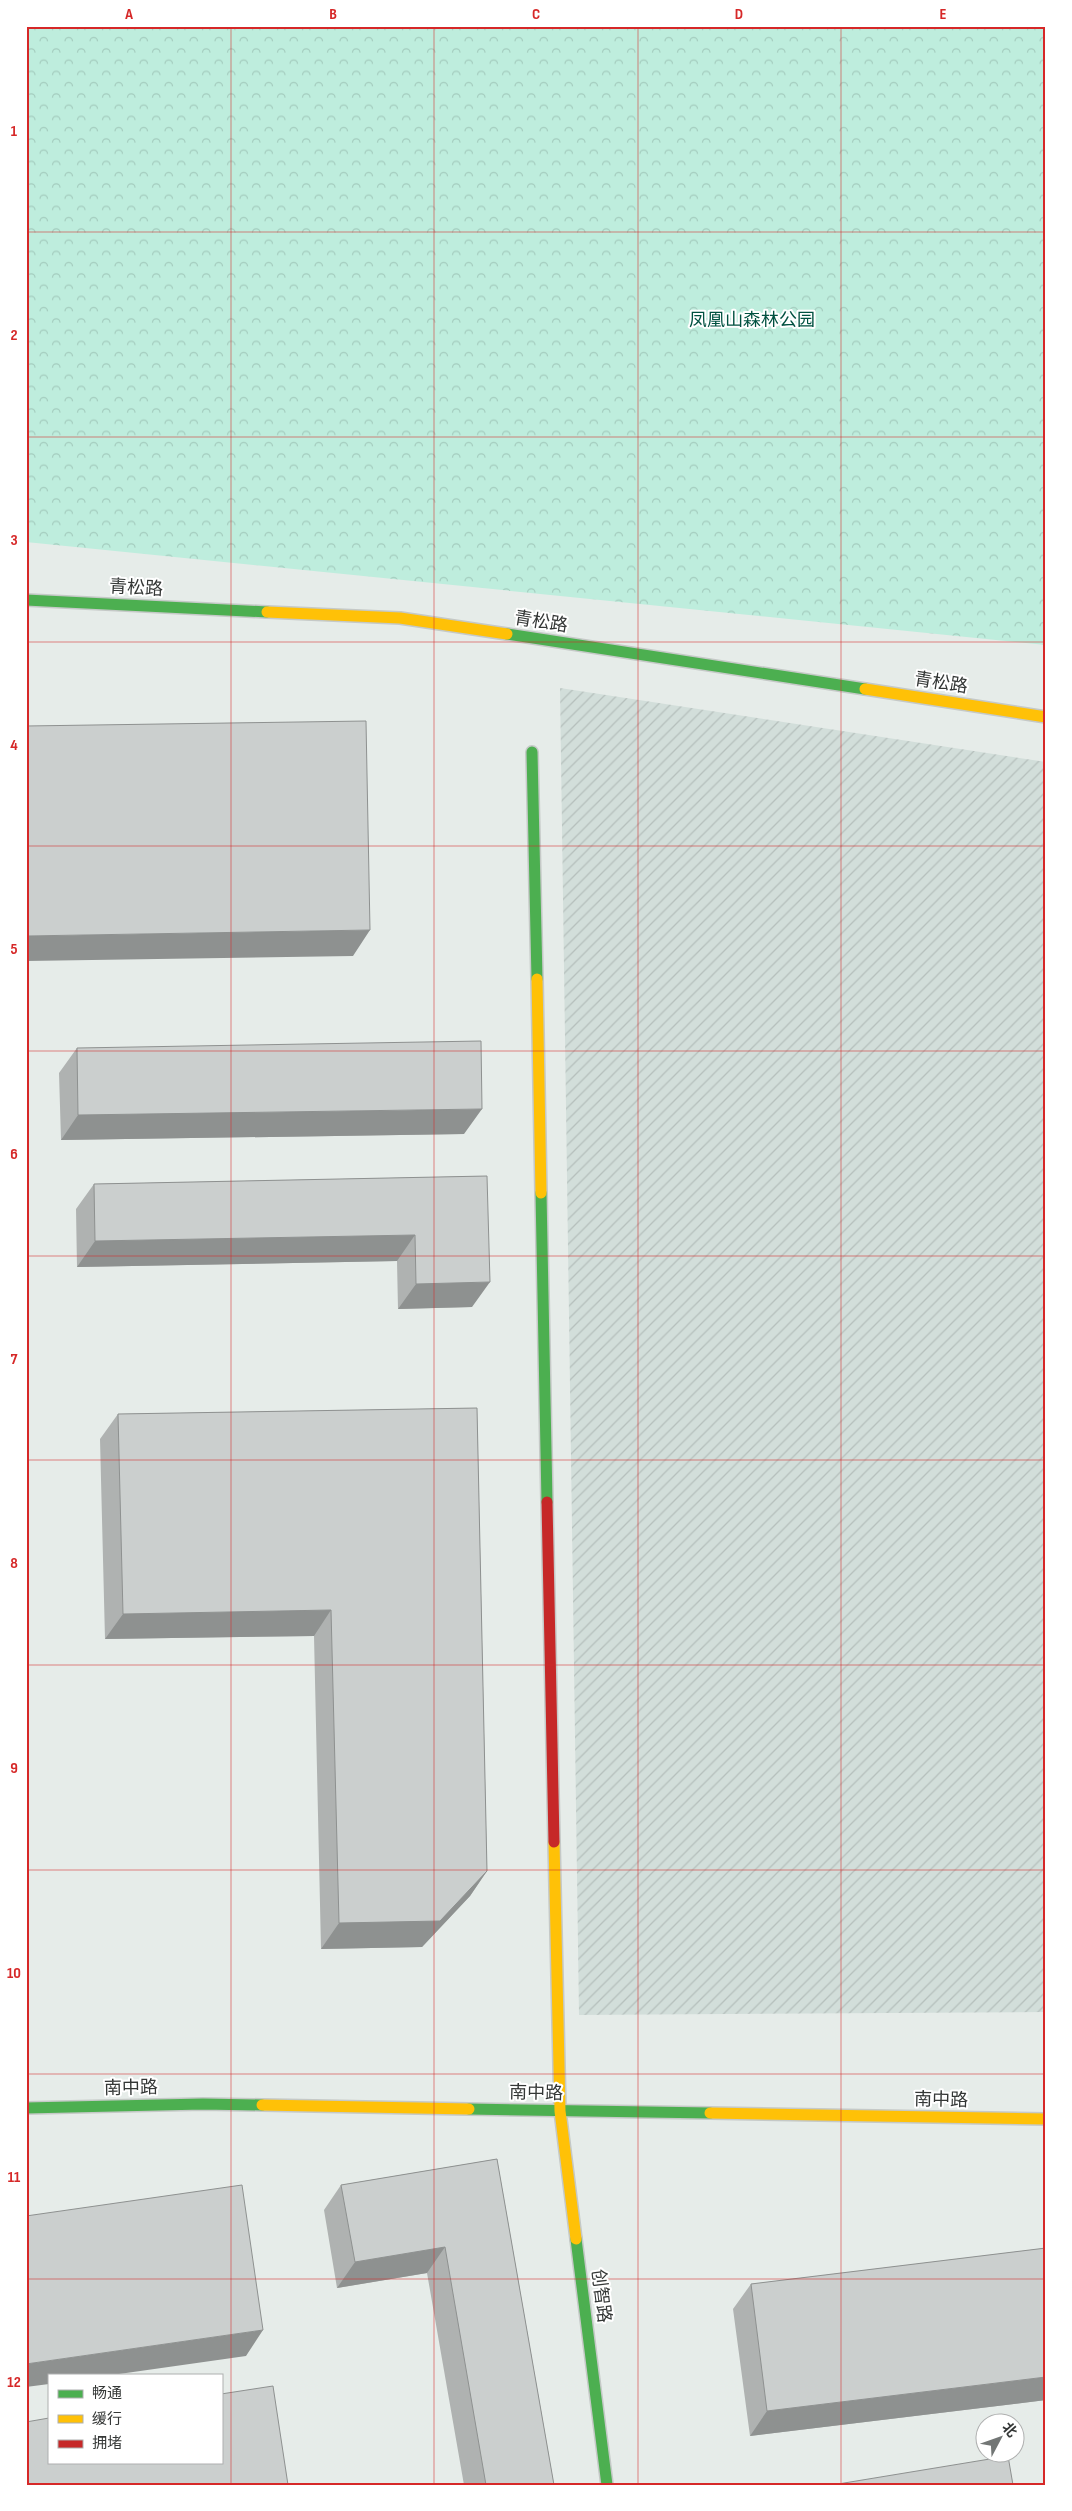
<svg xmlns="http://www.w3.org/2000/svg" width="1072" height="2511" viewBox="0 0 1072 2511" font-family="'Sofia Sans Condensed','Noto Sans SC',sans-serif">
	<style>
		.industrial { fill: url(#industrial-furrows) }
		.park { fill: url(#park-crowns) }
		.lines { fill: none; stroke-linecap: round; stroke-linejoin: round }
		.fast-casing { stroke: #c5c9c7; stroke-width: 14 }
		.slow-casing { stroke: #c5c9c7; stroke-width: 14 }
		.jam-casing { stroke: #c5c9c7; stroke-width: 14 }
		.fast { stroke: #4caf50; stroke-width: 11 }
		.slow { stroke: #ffc107; stroke-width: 11 }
		.jam { stroke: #c62828; stroke-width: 11 }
		.wall { fill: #afb2b1 }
		.shaded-wall { fill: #8e9190 }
		.building { fill: #cbcfce; stroke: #8e9190 }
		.grid { fill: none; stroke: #d62828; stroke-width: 1; stroke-opacity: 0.55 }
		.labels { text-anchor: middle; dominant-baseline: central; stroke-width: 4; stroke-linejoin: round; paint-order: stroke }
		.park-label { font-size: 18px; fill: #005140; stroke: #fff }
		.street-label { font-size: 18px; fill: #343736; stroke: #fff }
		.neatline { fill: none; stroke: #d62828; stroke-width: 2 }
		.grid-label { font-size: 16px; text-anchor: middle; font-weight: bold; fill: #d62828 }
	</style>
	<defs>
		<pattern id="industrial-furrows" width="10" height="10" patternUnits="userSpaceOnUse" patternTransform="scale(1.25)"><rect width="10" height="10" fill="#d2deda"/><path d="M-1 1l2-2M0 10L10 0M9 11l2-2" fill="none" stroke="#b5bfbc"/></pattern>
		<pattern id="park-crowns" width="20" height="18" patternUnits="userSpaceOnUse" patternTransform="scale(1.25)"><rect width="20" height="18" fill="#beeddd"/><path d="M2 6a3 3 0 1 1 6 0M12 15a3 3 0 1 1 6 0" fill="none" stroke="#a4ccbe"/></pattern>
	</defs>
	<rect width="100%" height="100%" fill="#e6ece9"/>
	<path class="industrial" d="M 560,688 L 1046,762 L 1046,2012 L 579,2015 Z"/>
	<path class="park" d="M 26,26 L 1046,26 L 1046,645 L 26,542 Z"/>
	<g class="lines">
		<defs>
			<path id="fast" d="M 26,600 L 267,612
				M 507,634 L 865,689
				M 532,752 L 537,979
				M 541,1193 L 547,1502
				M 26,2108 L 203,2104 L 262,2105
				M 469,2109 L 710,2113
				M 576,2239 L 607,2485"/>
			<path id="slow" d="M 267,612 L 400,618 L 507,634
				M 865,689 L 1046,717
				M 537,979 L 541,1193
				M 554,1842 L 560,2111 L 576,2239
				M 262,2105 L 469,2109
				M 710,2113 L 1046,2119"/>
			<path id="jam" d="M 547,1502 L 554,1842"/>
		</defs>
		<use href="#fast" class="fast-casing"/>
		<use href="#slow" class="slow-casing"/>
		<use href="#jam" class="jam-casing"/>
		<use href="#fast" class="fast"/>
		<use href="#slow" class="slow"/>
		<use href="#jam" class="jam"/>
	</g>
	<path class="wall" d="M 77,1048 L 464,1134 L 61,1140 L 59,1073 Z
		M 487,1176 L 472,1307 L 398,1309 L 397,1261 L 77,1267 L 76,1209 L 94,1184 Z
		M 477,1408 L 487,1871 L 470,1896 L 422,1947 L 321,1949 L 314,1636 L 105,1639 L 100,1439 L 118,1414 Z
		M 497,2159 L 554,2485 L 464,2485 L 427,2273 L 337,2288 L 324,2210 L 341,2185 Z
		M 1046,2248 L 1046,2400 L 750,2436 L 733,2309 L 751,2284 Z"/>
	<path class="shaded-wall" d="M 370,930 L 353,956 L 26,961 L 26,936 Z
		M 482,1109 L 464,1134 L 61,1140 L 78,1115 Z
		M 415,1235 L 397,1261 L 77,1267 L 95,1241 Z
		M 490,1282 L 472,1307 L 398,1309 L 416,1284 Z
		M 331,1610 L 314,1636 L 105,1639 L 123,1614 Z
		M 487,1871 L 470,1896 L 422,1947 L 321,1949 L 339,1923 Z
		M 445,2247 L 427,2273 L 337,2288 L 355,2262 Z
		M 263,2330 L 246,2356 L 112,2375 L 49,2375 L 49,2384 L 26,2387 L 26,2364 Z
		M 1046,2377 L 1046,2400 L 750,2436 L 767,2411 Z"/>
	<path class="building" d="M 366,721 L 370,930 L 26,936 L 26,726 Z
		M 481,1041 L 482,1109 L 78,1115 L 77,1048 Z
		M 487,1176 L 490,1282 L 416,1284 L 415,1235 L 95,1241 L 94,1184 Z
		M 477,1408 L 487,1871 L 440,1921 L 339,1923 L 331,1610 L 123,1614 L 118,1414 Z
		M 497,2159 L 554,2485 L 486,2485 L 445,2247 L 355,2262 L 341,2185 Z
		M 242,2185 L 263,2330 L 26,2364 L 26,2216 Z
		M 1046,2248 L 1046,2377 L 767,2411 L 751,2284 Z
		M 273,2386 L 288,2485 L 26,2485 L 26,2422 L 49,2418 L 49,2462 L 221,2462 L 221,2394 Z
		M 1008,2456 L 1013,2485 L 832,2485 Z"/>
	<path class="grid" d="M 231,26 L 231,2485M 434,26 L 434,2485M 638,26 L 638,2485M 841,26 L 841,2485M 26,232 L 1046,232M 26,437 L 1046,437M 26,642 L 1046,642M 26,846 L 1046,846M 26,1051 L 1046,1051M 26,1256 L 1046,1256M 26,1460 L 1046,1460M 26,1665 L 1046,1665M 26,1870 L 1046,1870M 26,2074 L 1046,2074M 26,2279 L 1046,2279"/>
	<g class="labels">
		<g class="park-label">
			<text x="752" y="320">凤凰山森林公园</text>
		</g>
		<g class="street-label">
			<text transform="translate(136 588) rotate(3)">青松路</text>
			<text transform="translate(541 622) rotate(9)">青松路</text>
			<text transform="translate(941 683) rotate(9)">青松路</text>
			<text transform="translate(131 2088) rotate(-1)">南中路</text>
			<text transform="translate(536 2093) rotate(1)">南中路</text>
			<text transform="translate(941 2100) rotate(1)">南中路</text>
			<text transform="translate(601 2296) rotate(83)">创智路</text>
		</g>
	</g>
	<rect width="1072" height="2511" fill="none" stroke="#ffffff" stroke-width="55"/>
	<rect x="48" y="2374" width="175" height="90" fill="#ffffff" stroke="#aeafaf"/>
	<rect x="58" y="2390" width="25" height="8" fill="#4caf50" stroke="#aeafaf"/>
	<text x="92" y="2398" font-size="15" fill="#343736">畅通</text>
	<rect x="58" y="2415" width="25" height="8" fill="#ffc107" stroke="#aeafaf"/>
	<text x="92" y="2424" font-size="15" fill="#343736">缓行</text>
	<rect x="58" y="2440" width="25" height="8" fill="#c62828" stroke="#aeafaf"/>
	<text x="92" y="2448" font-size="15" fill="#343736">拥堵</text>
	<g transform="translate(1000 2438) rotate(49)"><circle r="24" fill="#ffffff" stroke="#aeafaf"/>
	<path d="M0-4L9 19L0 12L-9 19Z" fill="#727675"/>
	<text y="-8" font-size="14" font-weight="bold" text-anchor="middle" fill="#343736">北</text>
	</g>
	<rect x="28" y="28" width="1016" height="2456" class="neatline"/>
	<g class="grid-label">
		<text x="129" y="19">A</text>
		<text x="333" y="19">B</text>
		<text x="536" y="19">C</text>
		<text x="739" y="19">D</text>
		<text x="943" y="19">E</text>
		<text x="14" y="136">1</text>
		<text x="14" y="340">2</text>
		<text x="14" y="545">3</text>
		<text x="14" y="750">4</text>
		<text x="14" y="954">5</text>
		<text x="14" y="1159">6</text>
		<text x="14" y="1364">7</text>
		<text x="14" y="1568">8</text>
		<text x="14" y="1773">9</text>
		<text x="14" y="1978">10</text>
		<text x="14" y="2182">11</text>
		<text x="14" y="2387">12</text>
	</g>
</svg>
